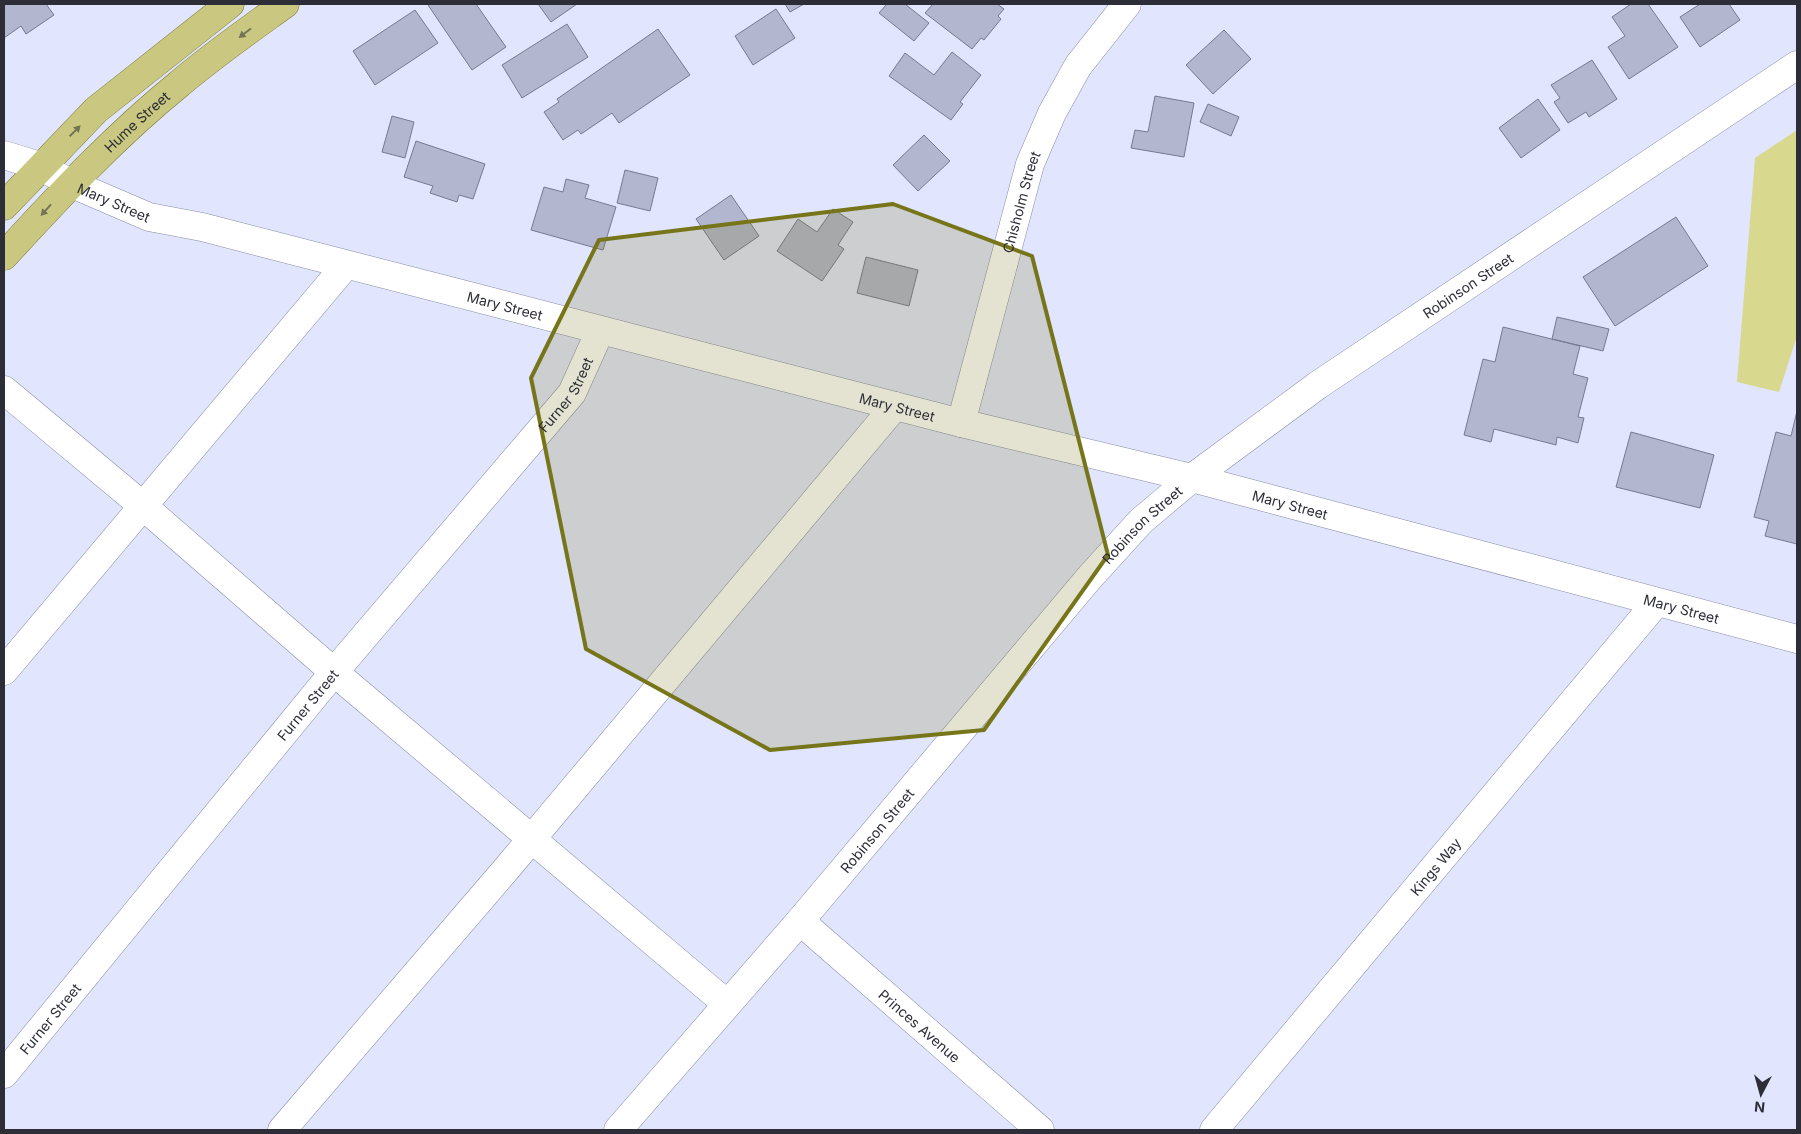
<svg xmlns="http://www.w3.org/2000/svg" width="1801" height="1134" viewBox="0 0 1801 1134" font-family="Inter,sans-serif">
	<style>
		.green { fill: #d8d98f }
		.building { fill: #b2b6ce; stroke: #767a90 }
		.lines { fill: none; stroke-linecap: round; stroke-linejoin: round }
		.minor-casing { stroke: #888ca3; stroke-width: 29 }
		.major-casing { stroke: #7b7a30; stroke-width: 29 }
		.minor { stroke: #fff; stroke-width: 28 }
		.major { stroke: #cac880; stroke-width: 28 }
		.oneway { fill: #737358 }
		.marked { fill: #76751a; fill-opacity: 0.2; stroke: #76751a; stroke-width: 4; stroke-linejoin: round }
		.labels { text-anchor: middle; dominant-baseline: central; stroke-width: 4; stroke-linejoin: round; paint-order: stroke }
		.street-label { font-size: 14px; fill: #2c2d37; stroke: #e1e5fe }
	</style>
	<rect width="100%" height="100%" fill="#e1e5fe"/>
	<path class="green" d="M 1797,130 L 1797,336 L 1779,392 L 1737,382 L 1755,158 Z"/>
	<path class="building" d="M 4,4 L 46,4 L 54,15 L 26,34 L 21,26 L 4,38 Z
		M 430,4 L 476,4 L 506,47 L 472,70 L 428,5 Z
		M 538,4 L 577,4 L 551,22 Z
		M 785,4 L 804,4 L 790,12 Z
		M 887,4 L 905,4 L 929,23 L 914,41 L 879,13 Z
		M 933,4 L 997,4 L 1004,9 L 998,16 L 1001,19 L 984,40 L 981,38 L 972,49 L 925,13 Z
		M 1631,4 L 1648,4 L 1678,47 L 1629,79 L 1608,47 L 1625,36 L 1612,17 Z
		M 1700,4 L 1729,4 L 1740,20 L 1700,47 L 1680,17 Z
		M 776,9 L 795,38 L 753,65 L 735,36 Z
		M 415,10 L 438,43 L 375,85 L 353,51 Z
		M 567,24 L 588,57 L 522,98 L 502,65 Z
		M 658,29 L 690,75 L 619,123 L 612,113 L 581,134 L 578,130 L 563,140 L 544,112 L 559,102 L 557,99 Z
		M 1224,30 L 1251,59 L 1213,94 L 1186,65 Z
		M 952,52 L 981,75 L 960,102 L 963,104 L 951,120 L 889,76 L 905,53 L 934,75 Z
		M 1592,60 L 1617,99 L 1589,117 L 1586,112 L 1568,123 L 1554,102 L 1560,98 L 1551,85 Z
		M 1155,96 L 1194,103 L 1184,157 L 1131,148 L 1135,130 L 1148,132 Z
		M 1538,99 L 1560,130 L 1521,158 L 1499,128 Z
		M 1208,104 L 1239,117 L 1231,136 L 1200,122 Z
		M 392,116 L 414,122 L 405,158 L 382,152 Z
		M 924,135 L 950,161 L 918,191 L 893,165 Z
		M 416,141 L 485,164 L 473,199 L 459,195 L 457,202 L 430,193 L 433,186 L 404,177 Z
		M 625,170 L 658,178 L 650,211 L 617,203 Z
		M 566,179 L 589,185 L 585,198 L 616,207 L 603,250 L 531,230 L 544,187 L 563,192 Z
		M 731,195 L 759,236 L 724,260 L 696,219 Z
		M 833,209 L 853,222 L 838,245 L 844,249 L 822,281 L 777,251 L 798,219 L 817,232 Z
		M 1676,217 L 1708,266 L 1615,326 L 1583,277 Z
		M 866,257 L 918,270 L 909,306 L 857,293 Z
		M 1557,317 L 1609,329 L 1603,351 L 1552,339 Z
		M 1503,327 L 1580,346 L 1573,374 L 1588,378 L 1578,417 L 1584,418 L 1578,443 L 1557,437 L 1556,445 L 1494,429 L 1491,442 L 1464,435 L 1483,359 L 1495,362 Z
		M 1797,411 L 1797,544 L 1765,536 L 1769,521 L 1754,517 L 1776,432 L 1791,436 Z
		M 1631,432 L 1714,455 L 1700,508 L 1616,487 Z"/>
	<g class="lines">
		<defs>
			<g id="minor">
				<path id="s1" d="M 4,155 L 40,166 L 70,183 L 149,217 L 202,227 L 961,423 L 1192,478 L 1797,639"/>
				<path d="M 4,390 L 143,506 L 334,672 L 727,1004"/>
				<path id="s2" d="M 961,423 L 1030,164 L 1052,113 L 1078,66 L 1127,4"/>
				<path d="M 4,671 L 346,265"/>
				<path id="s3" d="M 800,921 L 1040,1130"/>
				<path id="s4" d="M 4,1074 L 334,672 L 572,393 L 600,331"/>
				<path d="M 282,1130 L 508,867 L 895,406"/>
				<path id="s5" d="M 618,1130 L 800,921 L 1090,577 L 1141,521 L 1192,478 L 1318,385 L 1797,65"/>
				<path id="s6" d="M 1214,1130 L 1656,603"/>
			</g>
			<g id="major">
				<path d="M 4,206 L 96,110 L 230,4"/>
				<path id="s7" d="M 4,256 C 59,196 115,136 179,84 C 213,55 249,30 285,4"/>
			</g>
		</defs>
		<use href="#minor" class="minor-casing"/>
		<use href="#major" class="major-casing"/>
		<use href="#minor" class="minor"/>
		<use href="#major" class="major"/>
	</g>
	<defs><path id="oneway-solid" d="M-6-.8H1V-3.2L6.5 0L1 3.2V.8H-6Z" transform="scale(1.25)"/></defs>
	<g class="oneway">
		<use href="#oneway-solid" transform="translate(245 33) rotate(143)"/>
		<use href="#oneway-solid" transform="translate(75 131) rotate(-45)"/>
		<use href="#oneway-solid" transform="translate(46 210) rotate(132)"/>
	</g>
	<path class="marked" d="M 893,204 L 1032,256 L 1108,555 L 984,730 L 770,750 L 586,649 L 531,378 L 599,240 Z"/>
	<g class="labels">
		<g class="street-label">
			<text stroke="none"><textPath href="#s7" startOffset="189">Hume Street</textPath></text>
			<text stroke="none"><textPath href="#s1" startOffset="120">Mary Street</textPath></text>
			<text stroke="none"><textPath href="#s2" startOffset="229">Chisholm Street</textPath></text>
			<text stroke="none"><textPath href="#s5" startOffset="1206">Robinson Street</textPath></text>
			<text stroke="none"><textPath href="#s1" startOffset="525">Mary Street</textPath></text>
			<text stroke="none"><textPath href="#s4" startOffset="882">Furner Street</textPath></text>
			<text stroke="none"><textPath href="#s1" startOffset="930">Mary Street</textPath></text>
			<text stroke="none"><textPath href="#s1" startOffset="1335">Mary Street</textPath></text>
			<text stroke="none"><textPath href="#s5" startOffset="801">Robinson Street</textPath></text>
			<text stroke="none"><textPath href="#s1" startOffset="1740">Mary Street</textPath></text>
			<text stroke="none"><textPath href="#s4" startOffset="478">Furner Street</textPath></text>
			<text stroke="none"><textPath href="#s5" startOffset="396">Robinson Street</textPath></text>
			<text stroke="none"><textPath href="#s6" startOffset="344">Kings Way</textPath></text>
			<text stroke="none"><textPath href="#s4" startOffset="72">Furner Street</textPath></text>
			<text stroke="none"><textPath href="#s3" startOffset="159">Princes Avenue</textPath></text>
		</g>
	</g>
	<rect width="1801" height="1134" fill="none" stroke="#2c2d37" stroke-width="10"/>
	<g transform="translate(1761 1094) rotate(186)" stroke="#e1e5fe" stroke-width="4" paint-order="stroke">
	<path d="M0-4L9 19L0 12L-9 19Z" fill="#2c2d37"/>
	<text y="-8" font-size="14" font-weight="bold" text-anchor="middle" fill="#2c2d37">N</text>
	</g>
</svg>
